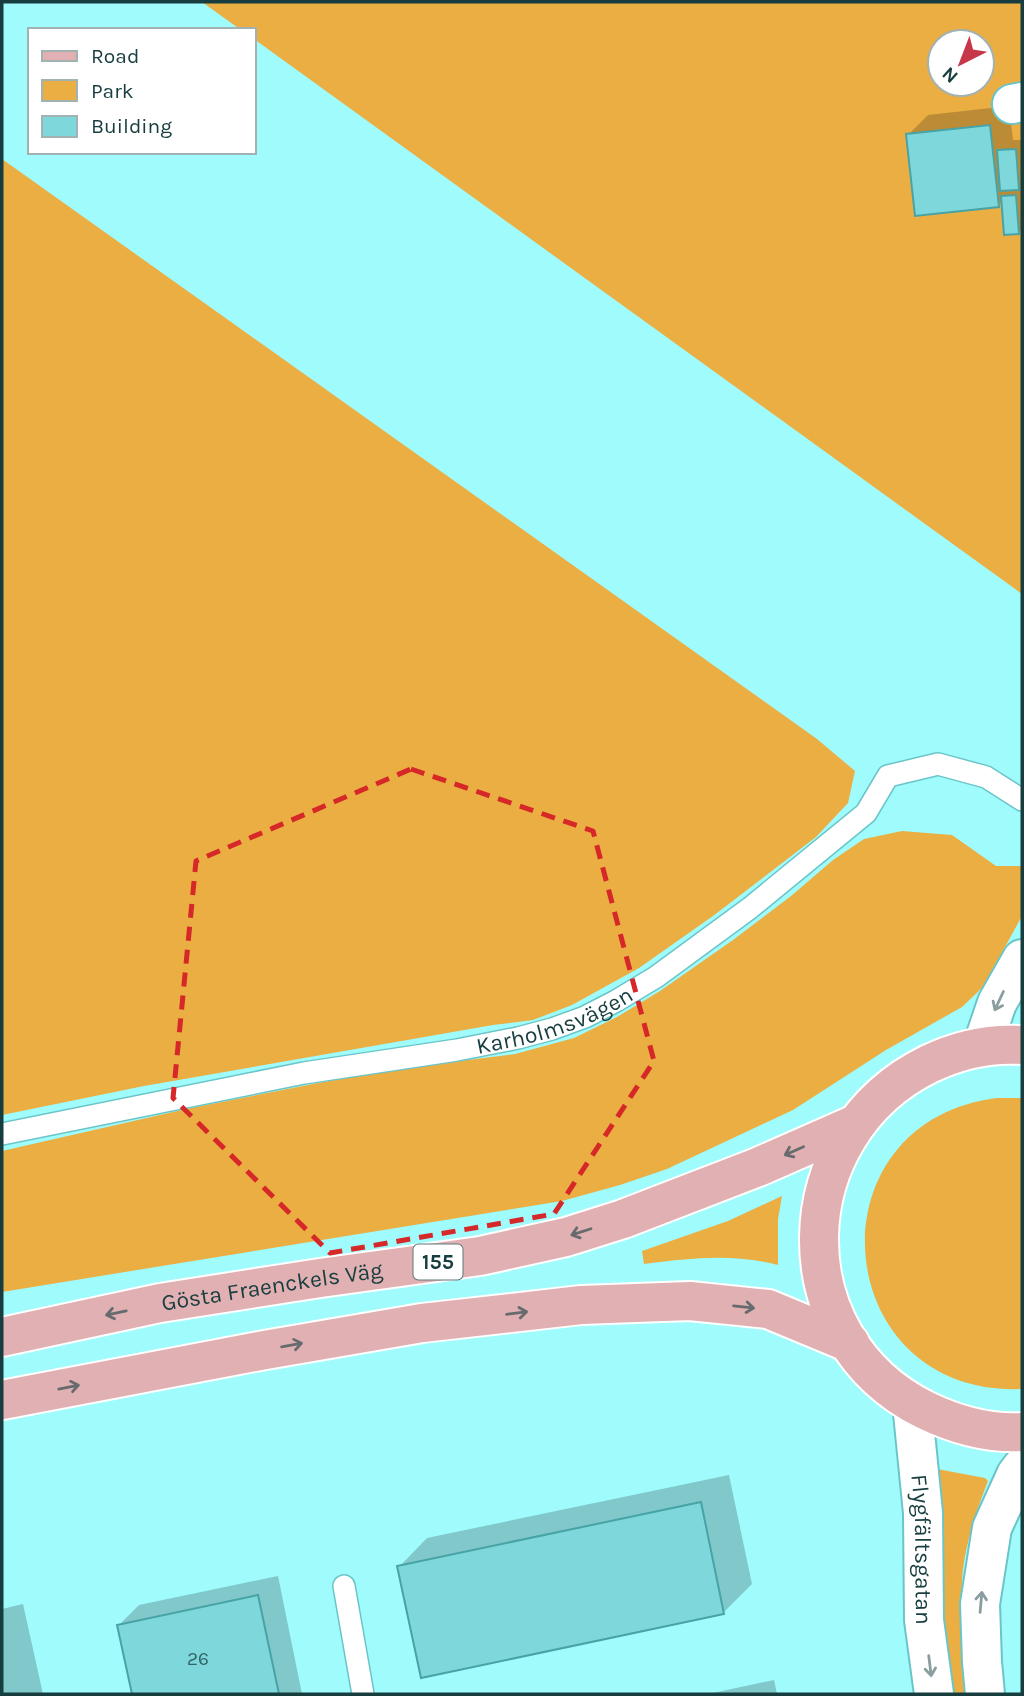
<svg xmlns="http://www.w3.org/2000/svg" width="1024" height="1696" viewBox="0 0 1024 1696" font-family="Karla,sans-serif">
	<style>
		.green { fill: #ebae43; fill-rule: evenodd }
		.shadow { fill: #0003 }
		.building { fill: #7ed8db; stroke: #47a3a6; stroke-width: 2 }
		.lines { fill: none; stroke-linecap: round; stroke-linejoin: round }
		.service-casing { stroke: #6bc5c8; stroke-width: 24 }
		.minor-casing { stroke: #6bc5c8; stroke-width: 42 }
		.primary-casing { stroke: #fff; stroke-width: 42 }
		.service { stroke: #fff; stroke-width: 21 }
		.minor { stroke: #fff; stroke-width: 38 }
		.primary { stroke: #e0b0b2; stroke-width: 38 }
		.oneway { stroke: #8b9e9f }
		.oneway2 { stroke: #676b6d }
		.marked { fill: none; stroke: #d62828; stroke-width: 5; stroke-dasharray: 14 9; stroke-linejoin: round }
		.labels { text-anchor: middle; dominant-baseline: central; stroke-width: 7; stroke-linejoin: round; paint-order: stroke }
		.number-label { font-size: 19px; fill: #316466 }
		.shield { fill: #fff; stroke: #5d7779; stroke-width: 2 }
		.shield-label { font-size: 21px; font-weight: bold; fill: #173d3f }
		.street-label { font-size: 23px; fill: #173d3f; stroke: #fff }
	</style>
	<rect width="100%" height="100%" fill="#a0fbfd"/>
	<path class="green" d="M 202,2 L 1022,2 L 1022,594 L 254,39 L 254,30 L 241,30 ZM 940,42 L 982,42 L 982,84 L 940,84 Z
		M 2,159 L 817,739 L 855,771 L 848,803 L 816,837 L 713,916 L 639,968 L 572,1005 L 533,1020 L 493,1025 L 144,1086 L 2,1115 Z
		M 902,831 L 952,835 L 996,866 L 1022,866 L 1022,916 L 983,987 L 962,1007 L 886,1050 L 793,1110 L 667,1169 L 620,1185 L 562,1201 L 2,1292 L 2,1151 L 186,1109 L 318,1083 L 403,1068 L 515,1054 L 574,1038 L 617,1017 L 660,991 L 733,940 L 791,896 L 833,860 L 864,839 Z
		M 997,1098 L 1022,1098 L 1022,1389 C 829,1397 806,1122 997,1098 Z
		M 782,1196 L 778,1219 L 778,1265 C 733,1253 689,1258 644,1264 L 642,1251 L 728,1221 Z
		M 937,1469 L 985,1478 L 988,1481 C 974,1517 960,1559 962,1597 C 963,1629 967,1662 970,1694 L 951,1694 C 947,1657 944,1619 943,1581 C 943,1543 945,1506 937,1469 Z"/>
	<path class="shadow" d="M 1009,106 L 1013,140 L 1022,140 L 1022,184 L 1020,187 L 1022,186 L 1022,228 L 1019,232 L 1003,201 L 998,205 L 908,135 L 928,115 Z
		M 729,1475 L 752,1584 L 723,1613 L 399,1567 L 427,1538 Z
		M 278,1576 L 302,1694 L 134,1694 L 119,1625 L 139,1605 Z
		M 23,1604 L 43,1694 L 2,1694 L 2,1609 Z
		M 774,1680 L 777,1694 L 708,1694 Z"/>
	<path class="building" d="M 990,125 L 999,207 L 915,216 L 906,134 Z
		M 1016,149 L 1019,190 L 1000,191 L 997,150 Z
		M 1016,195 L 1019,234 L 1004,235 L 1001,196 Z
		M 701,1502 L 724,1614 L 421,1678 L 397,1566 Z
		M 258,1595 L 279,1694 L 132,1694 L 117,1625 Z"/>
	<g class="lines">
		<defs>
			<g id="service">
				<path id="s1" d="M 2,1134 L 304,1073 L 457,1050 L 518,1038 L 552,1029 L 585,1017 L 616,1001 L 656,977 L 750,908 L 866,813 L 888,776 L 938,764 L 986,777 L 1022,800"/>
				<path d="M 344,1586 L 363,1694"/>
			</g>
			<g id="minor">
				<path d="M 1012,104 L 1022,102"/>
				<path d="M 982,1047 L 997,1003 L 1022,959"/>
				<path id="s2" d="M 912,1403 L 923,1513 L 924,1620 L 934,1694"/>
				<path d="M 985,1694 L 982,1662 L 980,1604 L 992,1528 L 1016,1475 L 1022,1467"/>
			</g>
			<g id="primary">
				<path d="M 1022,1045 C 990,1043 958,1050 929,1064 C 786,1134 780,1338 925,1410 C 954,1424 989,1434 1022,1432"/>
				<path id="s3" d="M 2,1337 L 160,1303 L 320,1278 L 480,1256 L 566,1237 L 623,1219 L 758,1167 L 856,1124"/>
				<path d="M 2,1400 L 265,1350 L 422,1323 L 581,1305 L 690,1301 L 768,1309 L 850,1343"/>
			</g>
		</defs>
		<use href="#service" class="service-casing"/>
		<use href="#minor" class="minor-casing"/>
		<use href="#primary" class="primary-casing"/>
		<use href="#service" class="service"/>
		<use href="#minor" class="minor"/>
		<use href="#primary" class="primary"/>
	</g>
	<defs><path id="oneway-shaft" d="M-6 0H5M1.5-3L5.5 0L1.5 3" fill="none" stroke-width="1.6" stroke-linecap="round" stroke-linejoin="round" transform="scale(1.75)"/></defs>
	<g class="oneway">
		<use href="#oneway-shaft" transform="translate(999 1001) rotate(115)"/>
		<use href="#oneway-shaft" transform="translate(981 1602) rotate(-85)"/>
		<use href="#oneway-shaft" transform="translate(930 1666) rotate(83)"/>
	</g>
	<g class="oneway2">
		<use href="#oneway-shaft" transform="translate(794 1151) rotate(156)"/>
		<use href="#oneway-shaft" transform="translate(581 1232) rotate(162)"/>
		<use href="#oneway-shaft" transform="translate(744 1307) rotate(6)"/>
		<use href="#oneway-shaft" transform="translate(116 1313) rotate(168)"/>
		<use href="#oneway-shaft" transform="translate(517 1313) rotate(-7)"/>
		<use href="#oneway-shaft" transform="translate(292 1345) rotate(-10)"/>
		<use href="#oneway-shaft" transform="translate(69 1387) rotate(-11)"/>
	</g>
	<path class="marked" d="M 411,769 L 593,831 L 654,1061 L 554,1214 L 330,1253 L 173,1098 L 196,861 Z"/>
	<g class="labels">
		<g class="number-label">
			<text x="198" y="1659">26</text>
		</g>
		<rect class="shield" x="413.5" y="1244.5" width="49" height="35" rx="5"/>
		<g class="shield-label">
			<text x="438" y="1262">155</text>
		</g>
		<g class="street-label">
			<text stroke="none"><textPath href="#s1" startOffset="565">Karholmsvägen</textPath></text>
			<text stroke="none"><textPath href="#s3" startOffset="275">Gösta Fraenckels Väg</textPath></text>
			<text stroke="none"><textPath href="#s2" startOffset="147">Flygfältsgatan</textPath></text>
		</g>
	</g>
	<rect width="1024" height="1696" fill="none" stroke="#173d3f" stroke-width="7"/>
	<rect x="28" y="28" width="228" height="126" fill="#ffffff" stroke="#a2b1b2" stroke-width="2"/>
	<rect x="42" y="51" width="35" height="10" fill="#e0b0b2" stroke="#a2b1b2" stroke-width="2"/>
	<text x="91" y="63" font-size="21" fill="#173d3f">Road</text>
	<rect x="42" y="80" width="35" height="21" fill="#ebae43" stroke="#a2b1b2" stroke-width="2"/>
	<text x="91" y="98" font-size="21" fill="#173d3f">Park</text>
	<rect x="42" y="116" width="35" height="21" fill="#7ed8db" stroke="#a2b1b2" stroke-width="2"/>
	<text x="91" y="133" font-size="21" fill="#173d3f">Building</text>
	<g transform="translate(961 63) rotate(222)"><circle r="33" fill="#ffffff" stroke="#a2b1b2" stroke-width="2"/>
	<path d="M0-5L12 26L0 18L-12 26Z" fill="#c7374a"/>
	<text y="-10" font-size="19" font-weight="bold" text-anchor="middle" fill="#173d3f">N</text>
	</g>
</svg>
